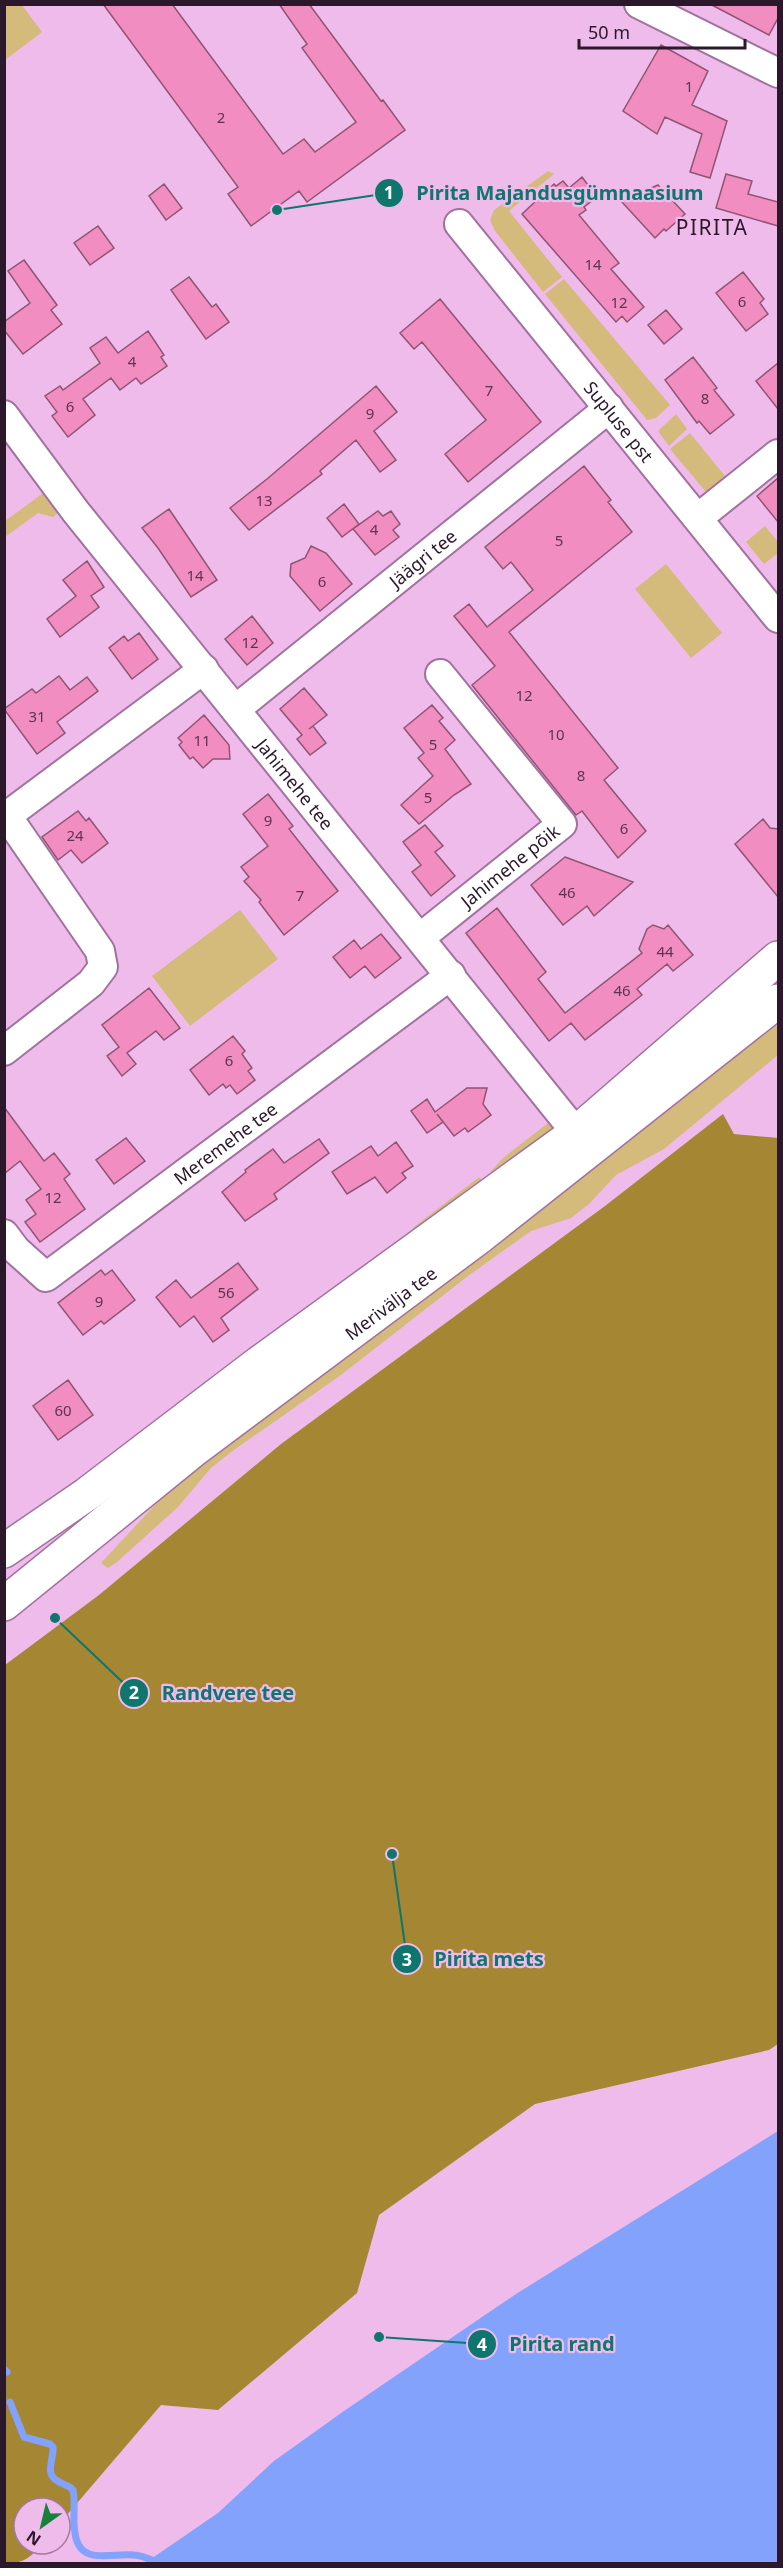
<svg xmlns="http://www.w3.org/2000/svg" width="783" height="2568" viewBox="0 0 783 2568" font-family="'Noto Sans',sans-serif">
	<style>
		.green { fill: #d4bb7c }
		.forest { fill: #a58632 }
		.water { fill: #83a2fb }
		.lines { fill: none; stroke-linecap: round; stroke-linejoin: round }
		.stream { stroke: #83a2fb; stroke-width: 7 }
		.building { fill: #f18dc1; stroke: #8f5472; stroke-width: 1.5 }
		.minor-casing { stroke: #a2729f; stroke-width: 32 }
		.major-casing { stroke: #a2729f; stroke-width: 36 }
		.minor { stroke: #fff; stroke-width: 28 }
		.major { stroke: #fff; stroke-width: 33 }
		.labels { text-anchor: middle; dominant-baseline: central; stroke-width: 4.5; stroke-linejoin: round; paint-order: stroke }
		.number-label { font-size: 15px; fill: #5c3550 }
		.street-label { font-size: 18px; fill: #2b182a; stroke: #efbbeb }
		.quarter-label { font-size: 21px; letter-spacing: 1.5px; fill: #2b182a; stroke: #efbbeb }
		.leader { fill: none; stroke: #0f766e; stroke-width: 2 }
		.callout-dot { fill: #0f766e; stroke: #efbbeb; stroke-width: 2 }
		.mark-label { font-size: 18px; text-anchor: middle; font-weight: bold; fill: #fff }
		.callout-label { font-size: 20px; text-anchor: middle; font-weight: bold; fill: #0f766e; stroke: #efbbeb; stroke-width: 4.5; stroke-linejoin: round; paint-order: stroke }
	</style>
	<rect width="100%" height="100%" fill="#efbbeb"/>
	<path class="green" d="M 5,4 L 22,5 L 42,32 L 5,60 Z
		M 548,171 L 554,174 L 509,211 L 562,277 L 543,292 L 495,231 L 490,220 L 494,210 Z
		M 564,279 L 670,405 L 656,418 L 647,420 L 545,294 Z
		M 676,414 L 687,429 L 669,446 L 658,431 Z
		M 690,433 L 729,481 L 712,494 L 706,492 L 670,449 Z
		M 46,491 L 59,512 L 53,517 L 38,513 L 5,537 L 5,521 Z
		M 765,526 L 778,542 L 778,553 L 764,564 L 746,542 Z
		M 666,564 L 722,633 L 691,658 L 635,589 Z
		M 240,910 L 278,959 L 190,1026 L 152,976 Z
		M 778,1025 L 778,1055 L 664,1149 L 616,1175 L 589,1204 L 571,1218 L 531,1231 L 468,1276 L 341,1375 L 231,1452 L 210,1469 L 178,1507 L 117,1562 L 108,1568 L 101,1563 L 168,1491 L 223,1446 L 630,1140 L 763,1031 Z
		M 552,1120 L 555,1125 L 554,1130 L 495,1176 L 491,1171 L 503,1158 Z
		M 479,1177 L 484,1184 L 414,1230 L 414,1227 Z"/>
	<path class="forest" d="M 723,1114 L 734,1134 L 778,1138 L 778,2044 L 769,2050 L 535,2104 L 379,2215 L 357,2293 L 218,2410 L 161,2405 L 60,2523 L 60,2508 L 24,2508 L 24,2544 L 42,2544 C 30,2558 23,2564 5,2563 L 5,1665 L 99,1595 L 281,1444 L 605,1206 Z"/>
	<path class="water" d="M 778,2131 L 778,2563 L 145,2563 L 218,2513 L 274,2461 L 344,2411 L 516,2294 Z"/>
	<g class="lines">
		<path class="stream" d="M 4,2369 L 7,2372
			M 10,2402 L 24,2437 L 50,2444 L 53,2447 C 54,2458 45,2473 56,2480 C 62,2485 68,2484 73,2490 C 76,2504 72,2518 75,2533 C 79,2567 113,2552 134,2555 C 140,2555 146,2558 152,2560"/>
	</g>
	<path class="building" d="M 103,4 L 172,4 L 283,154 L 304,139 L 315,152 L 356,122 L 302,48 L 307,44 L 279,4 L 309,4 L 381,101 L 383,100 L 405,130 L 307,202 L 299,191 L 251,226 L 228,194 L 238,187 Z
		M 710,4 L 778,4 L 778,18 L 769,35 Z
		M 661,45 L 708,71 L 692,105 L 727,121 L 710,178 L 690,172 L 702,134 L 665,117 L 657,134 L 623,111 Z
		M 726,174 L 752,181 L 748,194 L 778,202 L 778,226 L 716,208 Z
		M 582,177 L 597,197 L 584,207 L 586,210 L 579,215 L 619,263 L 611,269 L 644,307 L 627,322 L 622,316 L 616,322 L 522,214 L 554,184 L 556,186 L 563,181 L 569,188 Z
		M 164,184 L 182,208 L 166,220 L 149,196 Z
		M 658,185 L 685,214 L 666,231 L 664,229 L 655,238 L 621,201 Z
		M 98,226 L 114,248 L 90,265 L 74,243 Z
		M 24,260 L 57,305 L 51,310 L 62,324 L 23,354 L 4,330 L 4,322 L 30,303 L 8,271 Z
		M 743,272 L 764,299 L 760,303 L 768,314 L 746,331 L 716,293 Z
		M 189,277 L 212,307 L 216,304 L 229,322 L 206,339 L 171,290 Z
		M 440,299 L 541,422 L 468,482 L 445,454 L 486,420 L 422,342 L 414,349 L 400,333 Z
		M 666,310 L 682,329 L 664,344 L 648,325 Z
		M 148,331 L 164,355 L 161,357 L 167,366 L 141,384 L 136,378 L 120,390 L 111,378 L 83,399 L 95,415 L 68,437 L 52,416 L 57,412 L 45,396 L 60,386 L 63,390 L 100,363 L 90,348 L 106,337 L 118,353 Z
		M 693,357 L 717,388 L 714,390 L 734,415 L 710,434 L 699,421 L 697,423 L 665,380 Z
		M 778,363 L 778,409 L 756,381 Z
		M 376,386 L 397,412 L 374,431 L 396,460 L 380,472 L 356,440 L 320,471 L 322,474 L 249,530 L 230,508 L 267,479 Z
		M 584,466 L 611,500 L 608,502 L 632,532 L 509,632 L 618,768 L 604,780 L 646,831 L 618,858 L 582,811 L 576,815 L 472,685 L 495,666 L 454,616 L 469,604 L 487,627 L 533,590 L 511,562 L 503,569 L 485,547 Z
		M 778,478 L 778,522 L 757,496 Z
		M 344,504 L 359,524 L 342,537 L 327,518 Z
		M 169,509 L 217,580 L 191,597 L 158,548 L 142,528 Z
		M 378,511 L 383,516 L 391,511 L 400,524 L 393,530 L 399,537 L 375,555 L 353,529 Z
		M 311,546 L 326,553 L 352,584 L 320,611 L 290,576 L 291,564 L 305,558 Z
		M 87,561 L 104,587 L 91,596 L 99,607 L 60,637 L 47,619 L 76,596 L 63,580 Z
		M 252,616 L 273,643 L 247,665 L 225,639 Z
		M 139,633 L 158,659 L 132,679 L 109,648 L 124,636 L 128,641 Z
		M 59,676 L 70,690 L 87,677 L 98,691 L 57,722 L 65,733 L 37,754 L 4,709 L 32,689 L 36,693 Z
		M 304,688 L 327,715 L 309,729 L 313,726 L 326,743 L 310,755 L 297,739 L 302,735 L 280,709 Z
		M 432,705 L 443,718 L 439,721 L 455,740 L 445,749 L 471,784 L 454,795 L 419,824 L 401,805 L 433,776 L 418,758 L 424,753 L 404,728 Z
		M 204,715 L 229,745 L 230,759 L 213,759 L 203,768 L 193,757 L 190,759 L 179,745 L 182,742 L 178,738 Z
		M 268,794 L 293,826 L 289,829 L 338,891 L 284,935 L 259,902 L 261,900 L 244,881 L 249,877 L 241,867 L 268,846 L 243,814 Z
		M 78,811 L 86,821 L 89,818 L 108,843 L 82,863 L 71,850 L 58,860 L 42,837 Z
		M 763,819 L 770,828 L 778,829 L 778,897 L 735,844 Z
		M 425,825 L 443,846 L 435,852 L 455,876 L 431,896 L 412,872 L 421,865 L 403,842 Z
		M 565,857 L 633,882 L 594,916 L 587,906 L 563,925 L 531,885 Z
		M 497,908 L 546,972 L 538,979 L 565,1013 L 642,953 L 639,949 L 647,929 L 653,925 L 664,929 L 668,925 L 693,955 L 673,971 L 667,964 L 637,989 L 642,995 L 585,1040 L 571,1023 L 549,1041 L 466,933 Z
		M 381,934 L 401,958 L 375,978 L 365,966 L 350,978 L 333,957 L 354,940 L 361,949 Z
		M 149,988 L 180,1028 L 164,1040 L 156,1031 L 127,1053 L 136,1064 L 122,1076 L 107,1056 L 119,1047 L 102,1025 Z
		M 233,1036 L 245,1051 L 242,1054 L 252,1068 L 248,1071 L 255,1080 L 237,1094 L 230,1085 L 226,1088 L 223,1084 L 209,1095 L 190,1070 Z
		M 467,1088 L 487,1088 L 483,1104 L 491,1115 L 468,1132 L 465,1128 L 454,1136 L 437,1114 L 443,1122 L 427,1133 L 411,1111 L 427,1099 L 435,1112 Z
		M 4,1107 L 44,1161 L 54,1153 L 70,1174 L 64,1179 L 85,1209 L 40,1242 L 25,1222 L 36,1214 L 26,1200 L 41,1189 L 20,1161 L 4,1174 Z
		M 126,1138 L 145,1161 L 114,1184 L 96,1160 Z
		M 319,1139 L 329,1153 L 274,1194 L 277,1199 L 245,1221 L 222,1192 L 246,1172 L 245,1170 L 273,1149 L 284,1163 Z
		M 396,1142 L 413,1166 L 402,1173 L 406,1178 L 387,1193 L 375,1177 L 347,1194 L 332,1172 L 371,1146 L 378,1156 Z
		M 238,1263 L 258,1289 L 221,1318 L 229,1330 L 213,1342 L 194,1316 L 180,1327 L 156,1297 L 176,1280 L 191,1298 Z
		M 101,1270 L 105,1275 L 112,1270 L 135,1300 L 104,1324 L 101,1321 L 83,1335 L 58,1303 Z
		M 68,1380 L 93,1415 L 58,1440 L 33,1406 Z"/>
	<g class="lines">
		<defs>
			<g id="minor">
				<path d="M 639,4 L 778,73"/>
				<path id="s1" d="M 459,224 L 778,618"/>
				<path id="s2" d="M 4,415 L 76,512 L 590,1150"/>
				<path d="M 698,518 L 778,454"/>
				<path id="s3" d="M 236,709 L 609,408"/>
				<path d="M 4,818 L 204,669"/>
				<path id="s4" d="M 421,937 L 562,824 L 440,674"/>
				<path d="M 4,1051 L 91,983 L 103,967 L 100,951 L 7,816"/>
				<path id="s5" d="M 4,1234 L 16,1250 L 46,1277 L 451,975"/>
			</g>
			<g id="major">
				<path d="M 4,1551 L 87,1494 L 259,1363 L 577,1132 L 778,958"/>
				<path id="s6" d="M 4,1604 L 195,1449 L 478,1238 L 778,1001"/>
			</g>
		</defs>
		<use href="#minor" class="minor-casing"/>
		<use href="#major" class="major-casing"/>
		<use href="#minor" class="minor"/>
		<use href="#major" class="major"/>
	</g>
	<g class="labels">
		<g class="number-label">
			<text x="689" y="86">1</text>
			<text x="221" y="117">2</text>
			<text x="593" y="264">14</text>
			<text x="742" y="301">6</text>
			<text x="619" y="302">12</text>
			<text x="132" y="361">4</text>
			<text x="489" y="390">7</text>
			<text x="705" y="398">8</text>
			<text x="70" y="406">6</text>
			<text x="370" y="413">9</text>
			<text x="264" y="500">13</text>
			<text x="374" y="529">4</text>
			<text x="559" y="540">5</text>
			<text x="195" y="575">14</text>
			<text x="322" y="581">6</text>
			<text x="250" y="642">12</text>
			<text x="524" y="695">12</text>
			<text x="37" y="716">31</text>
			<text x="556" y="734">10</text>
			<text x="202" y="740">11</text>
			<text x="433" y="744">5</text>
			<text x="581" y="775">8</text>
			<text x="428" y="797">5</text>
			<text x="268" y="820">9</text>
			<text x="624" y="828">6</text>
			<text x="75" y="835">24</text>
			<text x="567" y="892">46</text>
			<text x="300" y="895">7</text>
			<text x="665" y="951">44</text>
			<text x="622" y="990">46</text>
			<text x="229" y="1060">6</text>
			<text x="53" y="1197">12</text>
			<text x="226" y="1292">56</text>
			<text x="99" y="1301">9</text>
			<text x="63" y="1410">60</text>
		</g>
		<g class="street-label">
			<text stroke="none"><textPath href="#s1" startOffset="254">Supluse pst</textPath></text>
			<text stroke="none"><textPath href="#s3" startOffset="240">Jäägri tee</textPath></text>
			<text stroke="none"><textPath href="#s2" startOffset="470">Jahimehe tee</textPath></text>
			<text stroke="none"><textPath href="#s4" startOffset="114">Jahimehe põik</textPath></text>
			<text stroke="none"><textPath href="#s5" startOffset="284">Meremehe tee</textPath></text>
			<text stroke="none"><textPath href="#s6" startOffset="490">Merivälja tee</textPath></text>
		</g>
		<g class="quarter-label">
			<text x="712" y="227">PIRITA</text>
		</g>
	</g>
	<path class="leader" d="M277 210L389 193M55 1618L134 1693M392 1854L407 1959M379 2337L482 2344"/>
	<g class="callout-dot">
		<circle cx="277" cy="210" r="6"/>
		<circle cx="55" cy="1618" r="6"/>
		<circle cx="392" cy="1854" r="6"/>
		<circle cx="379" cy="2337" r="6"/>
		<circle cx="389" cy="193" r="15"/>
		<circle cx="134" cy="1693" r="15"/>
		<circle cx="407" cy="1959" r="15"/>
		<circle cx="482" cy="2344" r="15"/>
	</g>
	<g class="mark-label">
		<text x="389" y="199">1</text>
		<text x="134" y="1699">2</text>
		<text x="407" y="1966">3</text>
		<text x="482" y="2351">4</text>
	</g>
	<g class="callout-label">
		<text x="560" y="200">Pirita Majandusgümnaasium</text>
		<text x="228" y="1700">Randvere tee</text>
		<text x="489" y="1966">Pirita mets</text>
		<text x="562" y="2351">Pirita rand</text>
	</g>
	<rect width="783" height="2568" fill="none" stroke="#2b182a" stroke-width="12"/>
	<g transform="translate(42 2526) rotate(214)"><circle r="28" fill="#efbbeb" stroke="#a17a9e" stroke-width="1.5"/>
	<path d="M0-4.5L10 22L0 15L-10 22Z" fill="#168239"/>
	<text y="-9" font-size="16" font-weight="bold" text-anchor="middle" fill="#2b182a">N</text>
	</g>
	<path d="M579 39v9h166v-9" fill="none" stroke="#2b182a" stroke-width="3"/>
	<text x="588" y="39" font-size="18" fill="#2b182a" stroke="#efbbeb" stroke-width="4.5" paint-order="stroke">50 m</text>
</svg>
